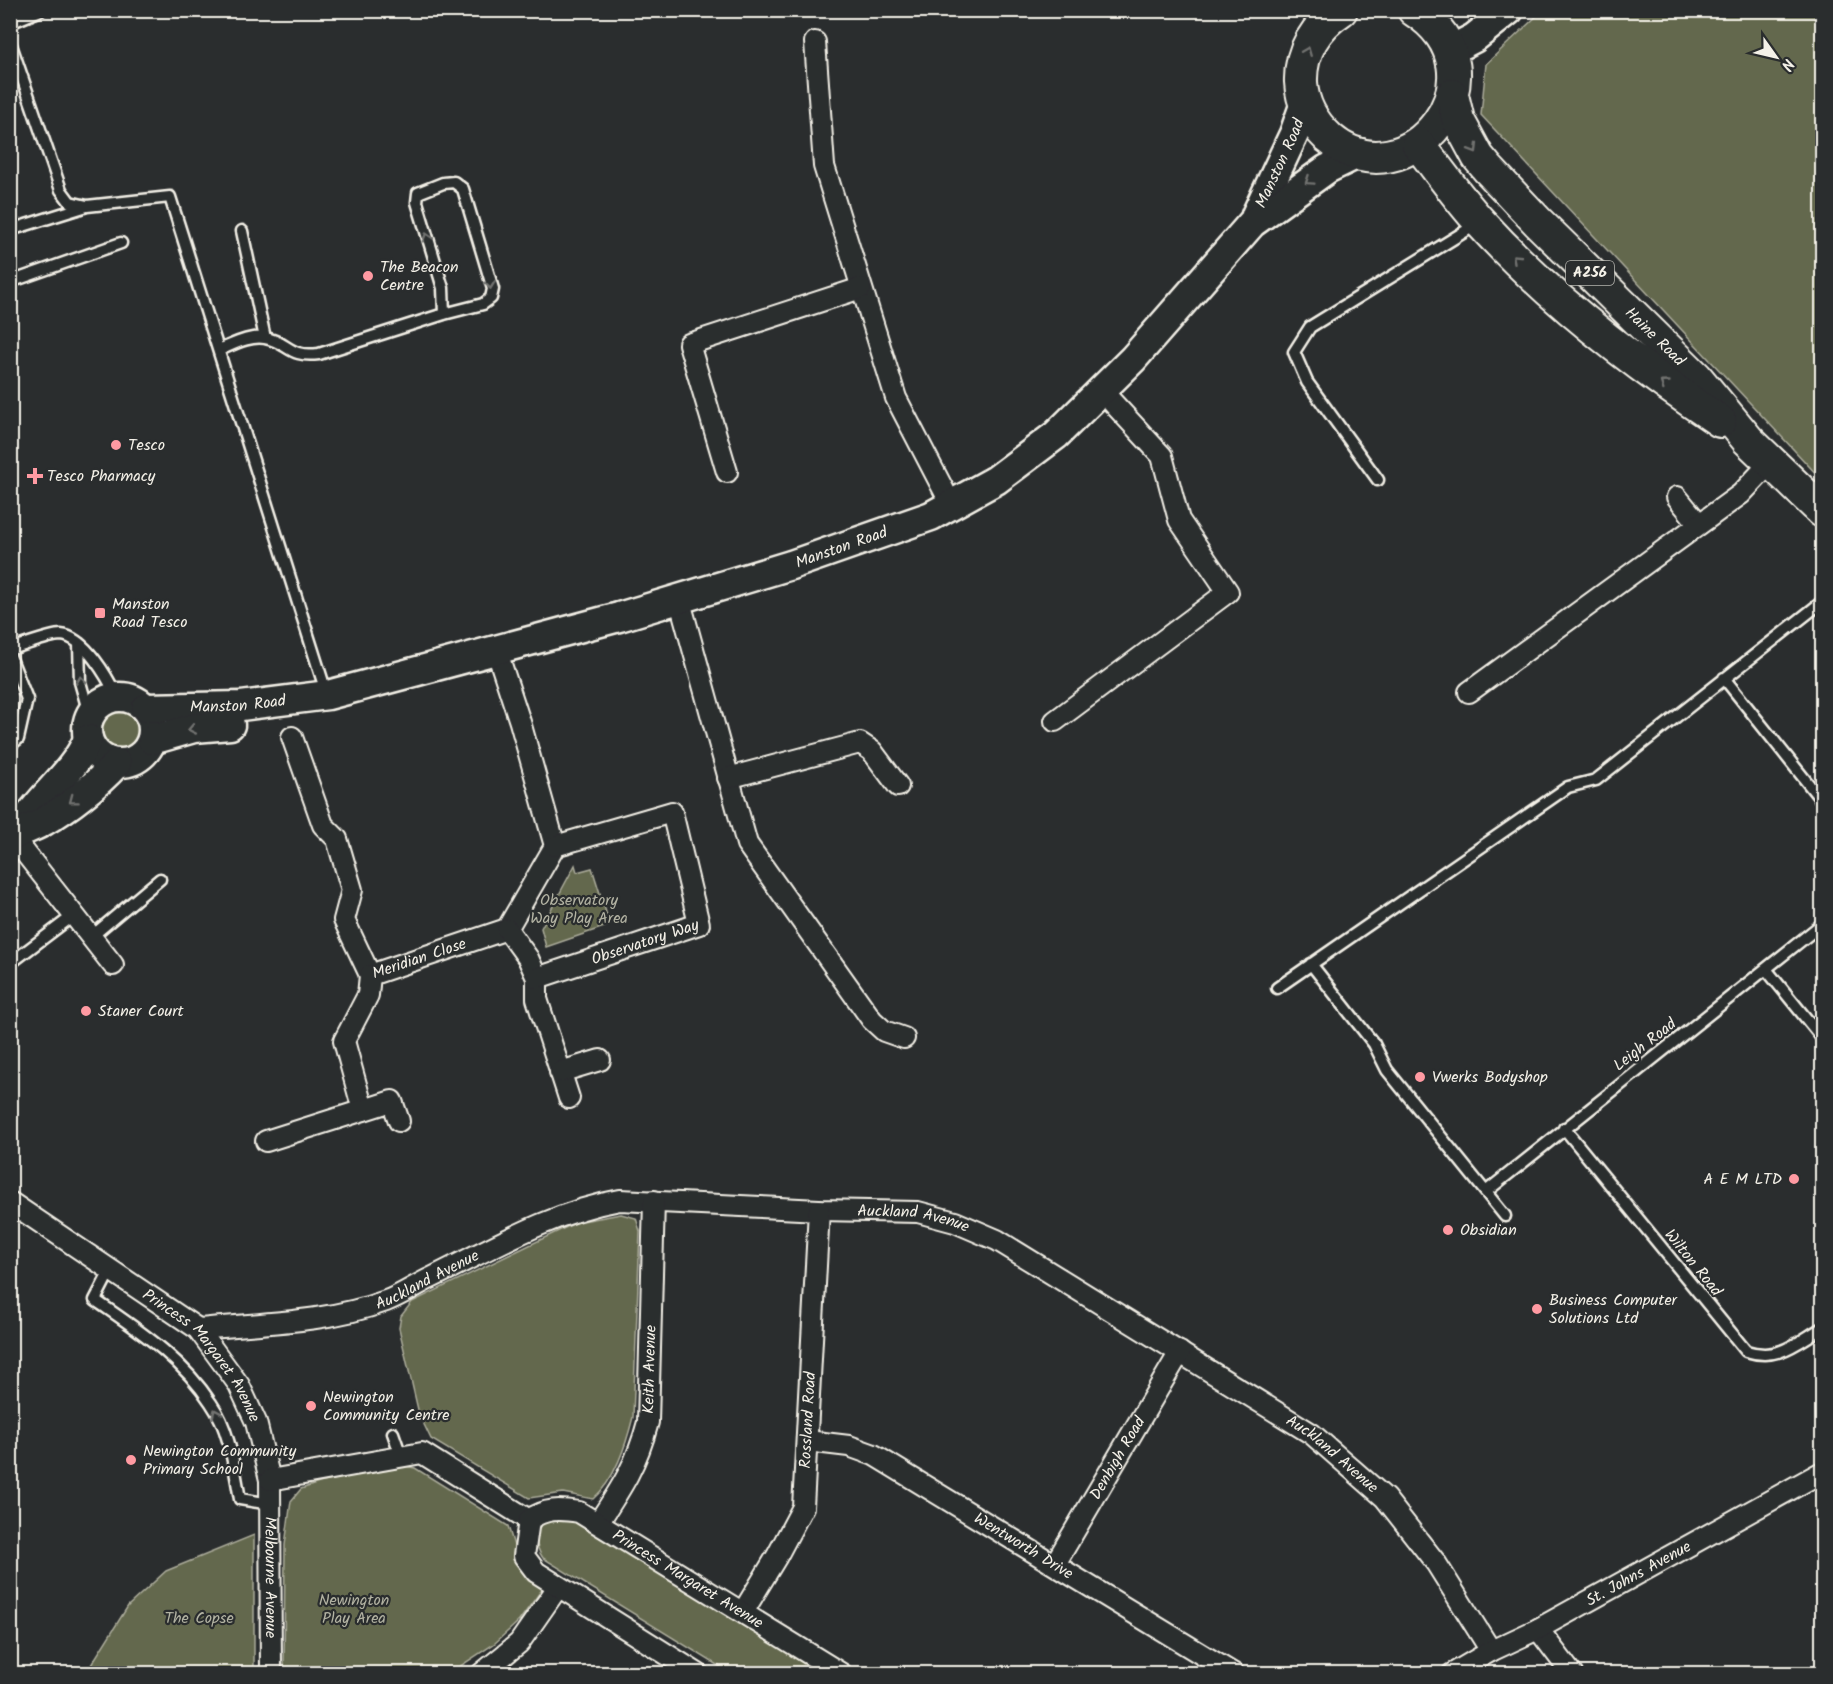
<svg xmlns="http://www.w3.org/2000/svg" width="1833" height="1684" viewBox="0 0 1833 1684" font-family="Kalam,sans-serif">
	<style>
		.green { fill: #63684e; stroke: #acac9b; stroke-width: 1.5 }
		.lines { fill: none; stroke-linecap: round; stroke-linejoin: round }
		.lane-casing { stroke: #f4f1e8; stroke-width: 15 }
		.street-casing { stroke: #f4f1e8; stroke-width: 24 }
		.secondary-casing { stroke: #f4f1e8; stroke-width: 33 }
		.primary-casing { stroke: #f4f1e8; stroke-width: 36 }
		.lane { stroke: #2a2d2e; stroke-width: 10 }
		.street { stroke: #2a2d2e; stroke-width: 20 }
		.secondary { stroke: #2a2d2e; stroke-width: 28 }
		.primary { stroke: #2a2d2e; stroke-width: 32 }
		.oneway { stroke: #71726f }
		.poi-dot { fill: #ff9aa2; stroke: #2a2d2e; stroke-width: 2 }
		.labels { text-anchor: middle; dominant-baseline: central; stroke-width: 4.5; stroke-linejoin: round; paint-order: stroke }
		.shield { fill: #2a2d2e; stroke: #b7b6b0; stroke-width: 1.5 }
		.shield-label { font-size: 15px; font-weight: bold; fill: #f4f1e8 }
		.street-label { font-size: 16px; fill: #f4f1e8; stroke: #2a2d2e }
		.poi-label { font-size: 16px; fill: #f4f1e8; stroke: #2a2d2e; text-anchor: start }
		.park-label { font-size: 16px; fill: #b3b3a3; stroke: #2a2d2e }
	</style>
	<rect width="100%" height="100%" fill="#2a2d2e"/>
	<filter id="ink" filterUnits="userSpaceOnUse"><feTurbulence type="fractalNoise" baseFrequency=".0167" numOctaves="2"/><feDisplacementMap in="SourceGraphic" scale="12" xChannelSelector="R" yChannelSelector="G"/><feConvolveMatrix kernelMatrix="1 2 1 2 8 2 1 2 1" color-interpolation-filters="sRGB"/></filter>
	<g filter="url(#ink)">
		<path class="green" d="M 1542,11 L 1822,11 L 1822,480 L 1481,115 L 1486,64 Z
			M102 730a19 19 0 1 1 38 0a19 19 0 1 1-38 0Z
			M 575,865 L 577,872 L 592,868 L 610,925 L 546,947 L 541,928 Z
			M 621,1214 L 636,1218 L 640,1231 L 633,1417 C 626,1445 615,1480 593,1499 L 563,1493 L 529,1498 L 431,1439 L 419,1414 L 399,1328 L 401,1316 L 412,1302 L 577,1222 Z
			M 400,1465 L 415,1468 L 508,1526 L 518,1559 L 543,1588 L 519,1621 L 494,1644 L 450,1673 L 284,1674 L 285,1545 L 291,1501 L 301,1489 L 319,1483 Z
			M 566,1515 L 834,1673 L 730,1673 L 543,1558 C 533,1543 535,1532 545,1518 Z
			M 254,1535 L 254,1673 L 86,1673 L 128,1606 L 166,1571 Z"/>
		<g class="lines">
			<defs>
				<path id="lane" d="M 10,23 L 41,10
					M 10,42 L 61,190 L 70,202 L 87,206 L 170,197 L 327,695
					M 10,230 L 87,206
					M 242,231 L 265,338
					M 10,282 L 121,243
					M 219,350 C 232,345 250,335 265,338 C 289,342 288,358 319,354 L 444,314 L 483,304 L 491,298 L 493,289 L 463,189 L 454,182 L 443,183 L 418,193 L 417,202 L 443,288 L 444,314
					M 1378,480 L 1307,382 L 1294,352 L 1310,327 L 1477,224
					M 79,643 L 80,682 L 90,717
					M 10,649 C 23,646 49,635 61,635 C 85,637 108,678 117,697
					M 10,656 L 27,699 L 18,739 L 10,745
					M 1724,678 L 1822,801
					M 91,937 L 160,879
					M 12,962 L 74,915
					M 1311,964 L 1374,1044 L 1387,1070 L 1505,1216
					M 1766,969 L 1822,1038
					M 1277,988 L 1568,787 L 1596,780 L 1822,602
					M 1564,1128 L 1746,1351 C 1778,1361 1795,1344 1822,1328
					M 1487,1191 L 1822,924
					M 110,1271 L 95,1300 C 138,1330 181,1357 211,1403 C 230,1430 234,1467 240,1499 L 270,1504
					M 393,1433 L 401,1456"/>
				<g id="street">
					<path d="M 815,42 L 824,166 L 896,398 L 952,506"/>
					<path d="M 727,472 L 689,344 L 861,288"/>
					<path d="M 1677,497 L 1699,524"/>
					<path d="M 679,598 L 747,844 L 872,1020 L 884,1031 L 904,1038"/>
					<path d="M 1469,692 L 1741,494 L 1771,462"/>
					<path d="M 1055,721 L 1228,592 L 1179,520 L 1162,456 L 1102,391"/>
					<path id="s1" d="M 292,737 L 323,825 L 337,839 L 352,890 L 344,920 L 370,975 L 507,929 L 555,846 L 520,722 L 497,652"/>
					<path d="M 728,778 L 860,743 L 872,751 L 898,786"/>
					<path d="M 12,836 L 113,965"/>
					<path d="M 507,929 L 528,958 L 537,978 L 537,999 L 569,1098"/>
					<path id="s2" d="M 537,978 L 699,924 L 672,812 L 555,846"/>
					<path d="M 560,1072 L 600,1060"/>
					<path d="M 363,1110 L 344,1041 L 368,995 L 370,975"/>
					<path d="M 266,1141 L 392,1101 L 399,1121"/>
					<path id="s3" d="M 10,1202 L 198,1329 L 239,1385 L 256,1422 L 270,1480 L 271,1674"/>
					<path id="s4" d="M 198,1329 C 261,1323 326,1323 386,1301 C 402,1295 416,1285 431,1278 C 492,1248 552,1212 620,1200 L 819,1210 L 918,1212 L 955,1222 L 997,1240 L 1312,1434 L 1385,1498 L 1436,1563 L 1491,1651"/>
					<path id="s5" d="M 807,1441 L 849,1446 L 874,1455 L 1234,1674"/>
					<path d="M 270,1480 L 422,1453 L 529,1520"/>
					<path id="s6" d="M 598,1523 C 622,1487 637,1464 648,1422 L 654,1201"/>
					<path id="s7" d="M 1055,1564 L 1180,1352"/>
					<path id="s8" d="M 743,1612 L 777,1556 L 803,1507 L 819,1210"/>
					<path d="M 1538,1629 L 1572,1674"/>
					<path d="M 481,1674 L 519,1643 L 558,1587"/>
					<path id="s9" d="M 698,1674 L 536,1572 L 524,1556 L 529,1520 C 545,1508 560,1509 579,1512 L 842,1674"/>
					<path id="s10" d="M 1452,1674 L 1491,1651 L 1538,1629 L 1822,1472"/>
				</g>
				<g id="secondary">
					<path d="M 1449,51 L 1474,38 L 1509,10"/>
					<path id="s11" d="M 1256,215 L 1294,134 L 1305,103"/>
					<circle cx="120" cy="730" r="33"/>
					<path id="s12" d="M 146,708 L 241,706 L 328,695 L 619,617 L 791,565 L 931,516 L 996,480 L 1056,435 L 1133,359 L 1252,223 L 1327,169 L 1360,153"/>
					<path d="M 152,740 L 194,728 L 230,725"/>
					<path d="M 23,825 C 42,794 74,773 88,739"/>
					<path d="M 10,838 C 21,830 33,828 44,821 C 70,806 97,784 117,763"/>
				</g>
				<g id="primary">
					<path d="M 1341,10 C 1316,26 1300,52 1301,82 C 1302,104 1313,123 1329,138 C 1407,206 1513,73 1414,10"/>
					<path id="s13" d="M 1452,95 L 1458,120 L 1478,157 L 1488,169 L 1538,222 L 1696,377 L 1748,440 L 1822,511"/>
					<path d="M 1418,144 C 1439,170 1458,198 1481,223 C 1550,299 1634,364 1720,421"/>
				</g>
			</defs>
			<use href="#lane" class="lane-casing"/>
			<use href="#street" class="street-casing"/>
			<use href="#secondary" class="secondary-casing"/>
			<use href="#primary" class="primary-casing"/>
			<use href="#lane" class="lane"/>
			<use href="#street" class="street"/>
			<use href="#secondary" class="secondary"/>
			<use href="#primary" class="primary"/>
		</g>
		<defs><path id="oneway-chevron" d="M-2-3.5L2.5 0L-2 3.5" fill="none" stroke-width="1.6" stroke-linecap="round" stroke-linejoin="round" transform="scale(1.5)"/></defs>
		<g class="oneway">
			<use href="#oneway-chevron" transform="translate(1307 51) rotate(-68)"/>
			<use href="#oneway-chevron" transform="translate(1474 149) rotate(59)"/>
			<use href="#oneway-chevron" transform="translate(1309 181) rotate(146)"/>
			<use href="#oneway-chevron" transform="translate(427 237) rotate(-107)"/>
			<use href="#oneway-chevron" transform="translate(1516 258) rotate(-136)"/>
			<use href="#oneway-chevron" transform="translate(490 285) rotate(83)"/>
			<use href="#oneway-chevron" transform="translate(1664 384) rotate(-144)"/>
			<use href="#oneway-chevron" transform="translate(81 680) rotate(-97)"/>
			<use href="#oneway-chevron" transform="translate(192 729) rotate(169)"/>
			<use href="#oneway-chevron" transform="translate(73 800) rotate(143)"/>
			<use href="#oneway-chevron" transform="translate(216 1413) rotate(-114)"/>
		</g>
	</g>
	<g class="poi-dot">
		<circle cx="368" cy="276" r="6"/>
		<circle cx="116" cy="445" r="6"/>
		<path d="M32 467h6v6h6v6h-6v6h-6v-6h-6v-6h6z"/>
		<rect x="94" y="607" width="12" height="12" rx="3"/>
		<circle cx="86" cy="1011" r="6"/>
		<circle cx="1420" cy="1077" r="6"/>
		<circle cx="1794" cy="1179" r="6"/>
		<circle cx="1448" cy="1230" r="6"/>
		<circle cx="1537" cy="1309" r="6"/>
		<circle cx="311" cy="1406" r="6"/>
		<circle cx="131" cy="1460" r="6"/>
	</g>
	<g class="labels">
		<rect class="shield" x="1566" y="261" width="48" height="24" rx="4.5"/>
		<g class="shield-label">
			<text x="1590" y="273">A256</text>
		</g>
		<g class="street-label">
			<text stroke="none"><textPath href="#s11" startOffset="57">Manston Road</textPath></text>
			<text stroke="none"><textPath href="#s13" startOffset="320">Haine Road</textPath></text>
			<text stroke="none"><textPath href="#s12" startOffset="717">Manston Road</textPath></text>
			<text stroke="none"><textPath href="#s12" startOffset="92">Manston Road</textPath></text>
			<text stroke="none"><textPath href="#s2" startOffset="114">Observatory Way</textPath></text>
			<text stroke="none"><textPath href="#s1" startOffset="310">Meridian Close</textPath></text>
			<text transform="translate(1645 1045) rotate(-38)">Leigh Road</text>
			<text stroke="none"><textPath href="#s4" startOffset="741">Auckland Avenue</textPath></text>
			<text transform="translate(1693 1263) rotate(51)">Wilton Road</text>
			<text stroke="none"><textPath href="#s4" startOffset="237">Auckland Avenue</textPath></text>
			<text stroke="none"><textPath href="#s3" startOffset="249">Princess Margaret Avenue</textPath></text>
			<text stroke="none"><textPath href="#s6" startOffset="166">Keith Avenue</textPath></text>
			<text stroke="none"><textPath href="#s8" startOffset="208">Rossland Road</textPath></text>
			<text stroke="none"><textPath href="#s4" startOffset="1227">Auckland Avenue</textPath></text>
			<text stroke="none"><textPath href="#s7" startOffset="123">Denbigh Road</textPath></text>
			<text stroke="none"><textPath href="#s5" startOffset="244">Wentworth Drive</textPath></text>
			<text stroke="none"><textPath href="#s10" startOffset="212">St. Johns Avenue</textPath></text>
			<text stroke="none"><textPath href="#s3" startOffset="494">Melbourne Avenue</textPath></text>
			<text stroke="none"><textPath href="#s9" startOffset="428">Princess Margaret Avenue</textPath></text>
		</g>
		<g class="poi-label">
			<text x="380" y="267">The Beacon<tspan x="380" dy="18">Centre</tspan></text>
			<text x="128" y="445">Tesco</text>
			<text x="47" y="476">Tesco Pharmacy</text>
			<text x="112" y="604">Manston<tspan x="112" dy="18">Road Tesco</tspan></text>
			<text x="98" y="1011">Staner Court</text>
			<text x="1432" y="1077">Vwerks Bodyshop</text>
			<text x="1782" y="1179" text-anchor="end">A E M LTD</text>
			<text x="1460" y="1230">Obsidian</text>
			<text x="1549" y="1300">Business Computer<tspan x="1549" dy="18">Solutions Ltd</tspan></text>
			<text x="323" y="1397">Newington<tspan x="323" dy="18">Community Centre</tspan></text>
			<text x="143" y="1451">Newington Community<tspan x="143" dy="18">Primary School</tspan></text>
		</g>
		<g class="park-label">
			<text x="579" y="900">Observatory<tspan x="579" dy="18">Way Play Area</tspan></text>
			<text x="354" y="1600">Newington<tspan x="354" dy="18">Play Area</tspan></text>
			<text x="199" y="1618">The Copse</text>
		</g>
	</g>
	<rect width="1833" height="1684" fill="none" stroke="#2a2d2e" stroke-width="36"/>
	<rect x="18" y="18" width="1797" height="1648" fill="none" stroke="#f4f1e8" stroke-width="2" filter="url(#ink)"/>
	<g transform="translate(1776 57) rotate(124)" stroke="#2a2d2e" stroke-width="4.5" paint-order="stroke">
	<path d="M0-4.5L10 22L0 15L-10 22Z" fill="#f4f1e8"/>
	<text y="-9" font-size="16" font-weight="bold" text-anchor="middle" fill="#f4f1e8">N</text>
	</g>
</svg>
